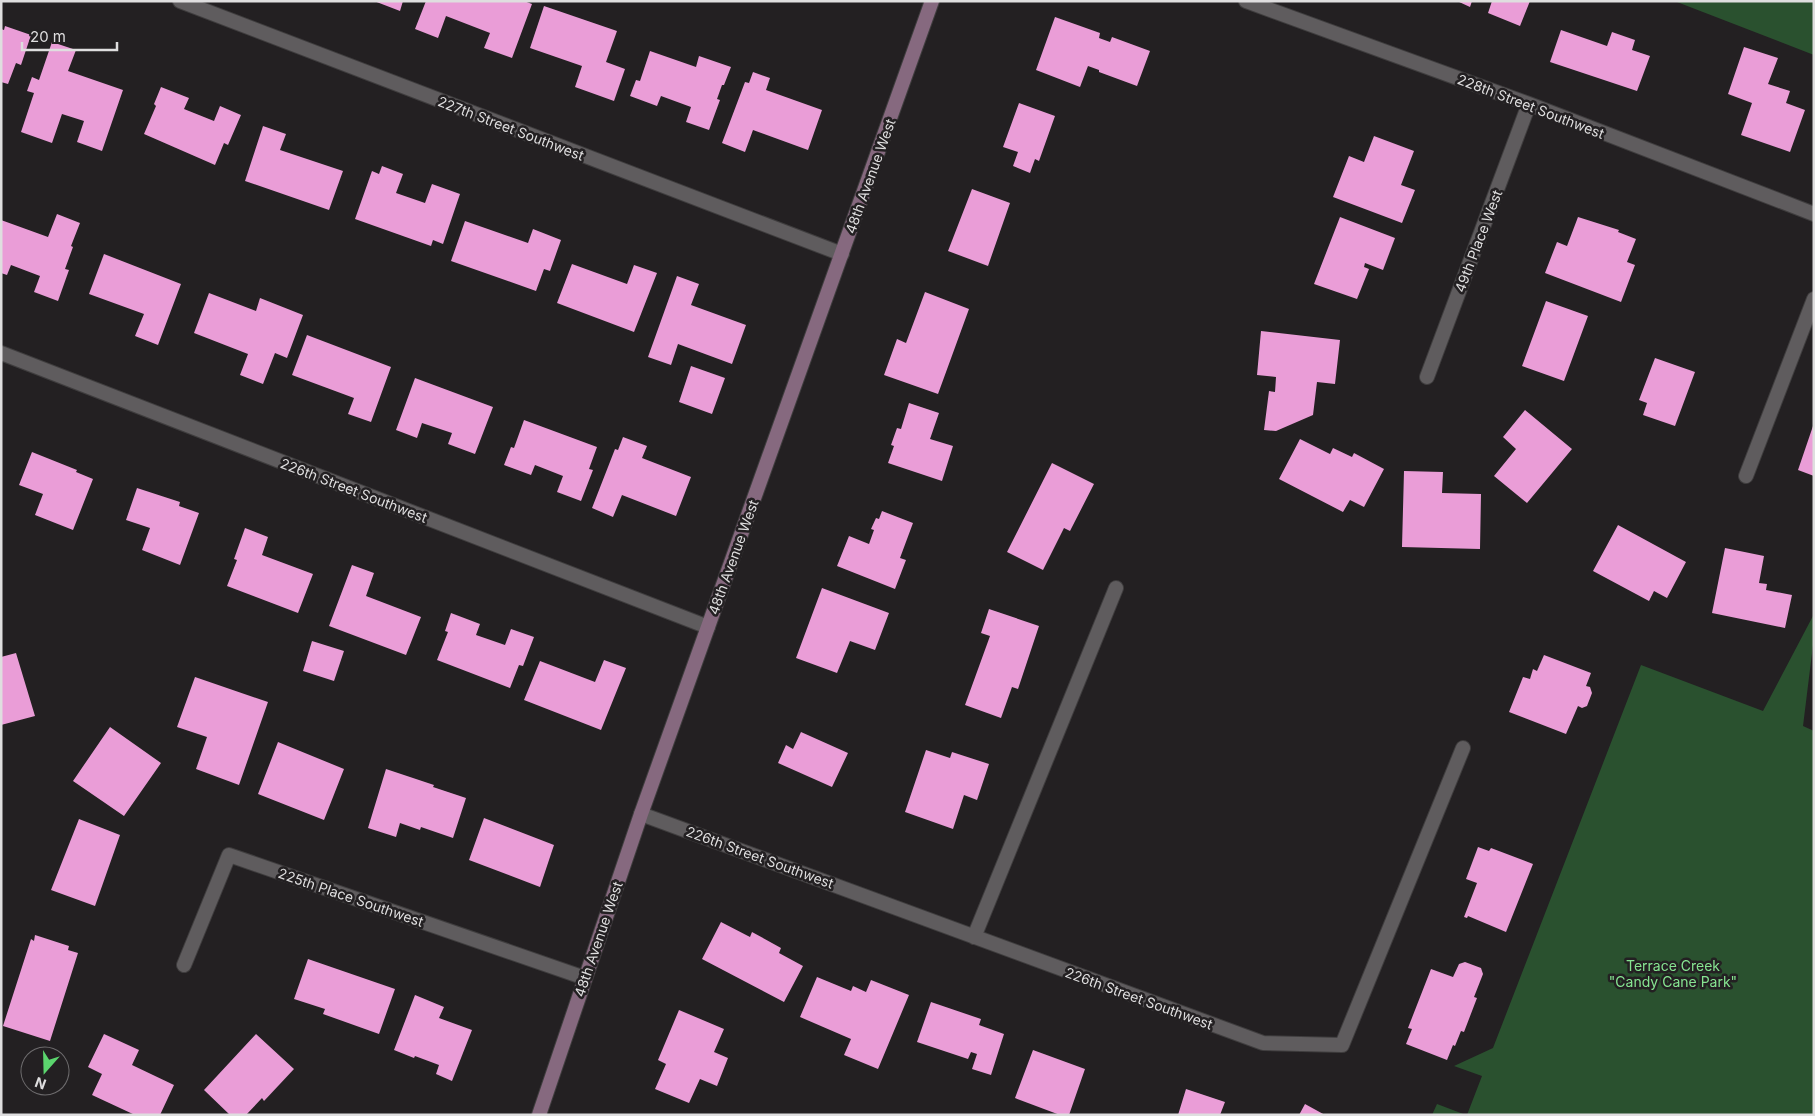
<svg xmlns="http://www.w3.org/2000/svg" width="1815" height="1116" viewBox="0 0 1815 1116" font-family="Inter,sans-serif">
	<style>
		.green { fill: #2a512f }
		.building { fill: #ea9dd7 }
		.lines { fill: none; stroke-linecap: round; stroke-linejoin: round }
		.minor-casing { stroke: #3f3d3e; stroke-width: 16 }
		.secondary-casing { stroke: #3f3d3e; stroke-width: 16 }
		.minor { stroke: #5f5c5e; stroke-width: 14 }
		.secondary { stroke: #86697f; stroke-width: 14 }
		.labels { text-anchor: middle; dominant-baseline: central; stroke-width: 5; stroke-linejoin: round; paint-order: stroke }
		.street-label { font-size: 14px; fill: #dfdedf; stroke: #232022 }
		.park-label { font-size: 14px; fill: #86e491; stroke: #232022 }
	</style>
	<rect width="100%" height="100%" fill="#232022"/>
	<path class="green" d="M 1567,1 L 1814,1 L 1814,55 L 1677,2 Z
		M 1814,614 L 1814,637 L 1803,726 L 1814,731 L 1814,1115 L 1467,1115 L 1482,1076 L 1454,1066 L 1493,1048 L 1641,665 L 1763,711 Z
		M 1437,1104 L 1466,1115 L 1432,1115 Z"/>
	<path class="building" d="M 374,1 L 403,1 L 400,11 Z
		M 426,1 L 524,1 L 532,4 L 512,58 L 484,48 L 490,33 L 446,16 L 438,38 L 415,29 Z
		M 1457,1 L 1472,1 L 1470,7 Z
		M 1492,1 L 1530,1 L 1520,26 L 1488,13 Z
		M 544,6 L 617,31 L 606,62 L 625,69 L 614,101 L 575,87 L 582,66 L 530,48 Z
		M 1055,17 L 1100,33 L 1099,38 L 1110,42 L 1112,37 L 1150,51 L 1137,86 L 1099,72 L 1099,70 L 1088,66 L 1080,87 L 1036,70 Z
		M 5,26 L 31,35 L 21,65 L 16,63 L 8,84 L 1,82 L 1,29 L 4,30 Z
		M 1561,30 L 1607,46 L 1612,32 L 1635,40 L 1632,50 L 1650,56 L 1637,91 L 1550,62 Z
		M 52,42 L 76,50 L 68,71 L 123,90 L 102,151 L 77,142 L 84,121 L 62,114 L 52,143 L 21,132 L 34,93 L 27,91 L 32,77 L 39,80 Z
		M 1744,47 L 1778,58 L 1768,84 L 1790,91 L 1786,103 L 1805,110 L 1790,152 L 1741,135 L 1752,103 L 1728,94 Z
		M 650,51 L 696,67 L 699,56 L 731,67 L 724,85 L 722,85 L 717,99 L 720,100 L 709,130 L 686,122 L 691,107 L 661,96 L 657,106 L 630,96 L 636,80 L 640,81 Z
		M 753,72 L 770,78 L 766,90 L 822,110 L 808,150 L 753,130 L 745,152 L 722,143 L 745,82 L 749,83 Z
		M 161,87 L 189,98 L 184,109 L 214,121 L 220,106 L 241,115 L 228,145 L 224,143 L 215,165 L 144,134 L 156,106 L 154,104 Z
		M 1019,103 L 1055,116 L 1039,161 L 1035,159 L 1030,173 L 1013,166 L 1018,152 L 1003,147 Z
		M 263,126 L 286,134 L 280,150 L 343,171 L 329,210 L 245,181 Z
		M 1374,136 L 1414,151 L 1401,185 L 1415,190 L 1402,223 L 1333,197 L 1349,156 L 1364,162 Z
		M 382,166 L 403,174 L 396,193 L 425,203 L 432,184 L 460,194 L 443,244 L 433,240 L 431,246 L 355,219 L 372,171 L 379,174 Z
		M 972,189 L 1010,203 L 988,266 L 948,251 Z
		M 57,214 L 80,223 L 71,246 L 73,247 L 65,269 L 69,270 L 58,301 L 34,292 L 40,276 L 11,265 L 7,275 L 1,273 L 1,220 L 48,237 Z
		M 1340,217 L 1395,238 L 1383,270 L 1365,263 L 1364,267 L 1369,269 L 1357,299 L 1314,284 Z
		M 1578,217 L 1619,230 L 1618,232 L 1636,239 L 1627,262 L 1635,265 L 1621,302 L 1545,273 L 1557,242 L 1567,246 Z
		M 465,221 L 528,243 L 533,229 L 561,240 L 550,271 L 544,269 L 536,291 L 451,261 Z
		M 104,254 L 181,284 L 158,345 L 135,336 L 144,314 L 89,294 Z
		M 572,264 L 627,284 L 634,265 L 657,273 L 634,332 L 557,303 Z
		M 677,276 L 699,284 L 691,305 L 746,325 L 732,364 L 678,344 L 671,365 L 648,357 Z
		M 925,292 L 969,309 L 938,394 L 884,375 L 897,339 L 906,343 Z
		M 209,293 L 256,311 L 260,298 L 303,315 L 287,358 L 275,353 L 263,384 L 240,375 L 248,354 L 194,333 Z
		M 1546,301 L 1588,316 L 1564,381 L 1522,366 Z
		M 1261,331 L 1340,340 L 1335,384 L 1317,382 L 1313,415 L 1276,431 L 1264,430 L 1269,391 L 1275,392 L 1276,377 L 1257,375 Z
		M 307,335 L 391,367 L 371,422 L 348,414 L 354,398 L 292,375 Z
		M 1655,358 L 1695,372 L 1675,426 L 1643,415 L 1647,403 L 1639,400 Z
		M 691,366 L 725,378 L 712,414 L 679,402 Z
		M 415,378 L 493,407 L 475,454 L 448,444 L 452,433 L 422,423 L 417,438 L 396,430 Z
		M 909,403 L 939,413 L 930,439 L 953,446 L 942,481 L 888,463 L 894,446 L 891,445 L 897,428 L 901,429 Z
		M 1525,410 L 1572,449 L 1527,503 L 1494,476 L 1516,449 L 1503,437 Z
		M 524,420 L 597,447 L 589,469 L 593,470 L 581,501 L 557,492 L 563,476 L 535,465 L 531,475 L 504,465 L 511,447 L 514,448 Z
		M 1813,426 L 1814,426 L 1814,476 L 1798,470 Z
		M 623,437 L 647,446 L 642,458 L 691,477 L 676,516 L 622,495 L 613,517 L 592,508 L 615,449 L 618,450 Z
		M 1300,439 L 1330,454 L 1333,448 L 1352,457 L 1354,453 L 1384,469 L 1364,507 L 1350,500 L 1343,512 L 1279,479 Z
		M 32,452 L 77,470 L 76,472 L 93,479 L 73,530 L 35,515 L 43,494 L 19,485 Z
		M 1052,463 L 1094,484 L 1070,531 L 1064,528 L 1043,570 L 1007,552 Z
		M 1404,471 L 1443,472 L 1442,493 L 1481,494 L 1480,549 L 1402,547 Z
		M 137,488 L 180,502 L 179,506 L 199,513 L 180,565 L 142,550 L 150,528 L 126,520 Z
		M 882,511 L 913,523 L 900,558 L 906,560 L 895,589 L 837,566 L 849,536 L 869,544 L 874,530 L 871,529 L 876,518 L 879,519 Z
		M 1618,525 L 1686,562 L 1667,598 L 1654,591 L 1649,601 L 1593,571 Z
		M 245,528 L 268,537 L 262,555 L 313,574 L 298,613 L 227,586 L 237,560 L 234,559 Z
		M 1725,548 L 1764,556 L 1759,583 L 1767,584 L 1766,590 L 1792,595 L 1785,628 L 1712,613 Z
		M 352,565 L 374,573 L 366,596 L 421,617 L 406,655 L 329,626 Z
		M 822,588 L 889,613 L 875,650 L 850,641 L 837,673 L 796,658 Z
		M 989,609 L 1039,626 L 1018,689 L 1012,687 L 1001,718 L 965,705 L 990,636 L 981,633 Z
		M 451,613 L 480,624 L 476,635 L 505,645 L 511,629 L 534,637 L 523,666 L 519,665 L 510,688 L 437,660 L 448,632 L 445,631 Z
		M 312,641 L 344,651 L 334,681 L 303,671 Z
		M 16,653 L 35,716 L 1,725 L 1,657 Z
		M 1544,655 L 1591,673 L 1586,686 L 1590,687 L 1592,693 L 1587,706 L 1582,708 L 1578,706 L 1566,734 L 1509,712 L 1523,677 L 1530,679 L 1533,669 L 1537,671 Z
		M 604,660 L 626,668 L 601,730 L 524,700 L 540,661 L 595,682 Z
		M 195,677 L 268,702 L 239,785 L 196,769 L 207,737 L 177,727 Z
		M 110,727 L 161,763 L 124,816 L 73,781 Z
		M 801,732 L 848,753 L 832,787 L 778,763 L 786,745 L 793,749 Z
		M 278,742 L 344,769 L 324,820 L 258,794 Z
		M 926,750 L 950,758 L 952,752 L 989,764 L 977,800 L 964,795 L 953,829 L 905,812 Z
		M 386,769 L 434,785 L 433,787 L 466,798 L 453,838 L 421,827 L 420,830 L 400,823 L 396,837 L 368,828 Z
		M 484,818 L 554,845 L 540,887 L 469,860 Z
		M 79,819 L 120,835 L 95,906 L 51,890 Z
		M 1478,847 L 1489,851 L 1491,848 L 1533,864 L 1506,932 L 1468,916 L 1467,918 L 1464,917 L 1477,883 L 1466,879 Z
		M 721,922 L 750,937 L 752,932 L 781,948 L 779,953 L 803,966 L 784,1002 L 702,959 Z
		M 35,935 L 69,946 L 68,950 L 78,953 L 50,1041 L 3,1026 L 31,939 L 34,941 Z
		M 308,959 L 395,989 L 379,1034 L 323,1014 L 325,1009 L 294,999 Z
		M 1465,962 L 1481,968 L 1483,974 L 1474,997 L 1477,998 L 1464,1032 L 1461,1031 L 1455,1046 L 1453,1045 L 1447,1060 L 1406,1044 L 1412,1029 L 1408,1028 L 1431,969 L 1453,977 L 1459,964 Z
		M 817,977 L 851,991 L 853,986 L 866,992 L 871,980 L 909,995 L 878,1069 L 844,1055 L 851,1039 L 800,1017 Z
		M 415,995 L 444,1007 L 439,1018 L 472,1030 L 452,1081 L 436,1074 L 439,1065 L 415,1056 L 414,1058 L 394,1050 Z
		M 931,1002 L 981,1019 L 979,1025 L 1004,1034 L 991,1075 L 972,1069 L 977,1054 L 971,1052 L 968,1059 L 917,1042 Z
		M 679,1010 L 724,1029 L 714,1052 L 728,1058 L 717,1086 L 700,1079 L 689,1103 L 655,1089 L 666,1064 L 658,1060 Z
		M 104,1034 L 139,1050 L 132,1065 L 174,1085 L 160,1115 L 135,1115 L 92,1095 L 102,1074 L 88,1067 Z
		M 256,1034 L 294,1069 L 264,1101 L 262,1098 L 246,1115 L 230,1115 L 204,1090 Z
		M 1033,1050 L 1085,1069 L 1069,1115 L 1060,1115 L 1015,1098 Z
		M 1186,1089 L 1225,1102 L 1220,1115 L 1178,1115 Z
		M 1305,1104 L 1325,1115 L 1299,1115 Z"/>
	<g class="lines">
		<defs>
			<path id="minor" d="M 180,1 L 842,254
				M 1246,1 L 1529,104 L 1814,214
				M 1,353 L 708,627
				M 1427,377 L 1529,104
				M 1746,476 L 1814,299
				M 641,814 L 1263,1043 L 1342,1045 L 1463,748
				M 974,937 L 1116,588
				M 184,965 L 229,855 L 585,978"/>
			<path id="secondary" d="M 539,1115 L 641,814 L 932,1"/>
		</defs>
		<use href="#minor" class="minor-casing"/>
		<use href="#secondary" class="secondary-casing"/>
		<use href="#minor" class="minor"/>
		<use href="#secondary" class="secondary"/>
	</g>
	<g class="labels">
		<g class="street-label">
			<text transform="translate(1531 106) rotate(21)">228th Street Southwest</text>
			<text transform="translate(511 128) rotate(21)">227th Street Southwest</text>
			<text transform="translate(870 176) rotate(-70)">48th Avenue West</text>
			<text transform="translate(1478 241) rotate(-69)">49th Place West</text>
			<text transform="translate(354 490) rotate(21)">226th Street Southwest</text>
			<text transform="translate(733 557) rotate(-70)">48th Avenue West</text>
			<text transform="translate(760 857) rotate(20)">226th Street Southwest</text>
			<text transform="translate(351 897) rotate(19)">225th Place Southwest</text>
			<text transform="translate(598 939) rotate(-71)">48th Avenue West</text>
			<text transform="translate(1139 998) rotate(20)">226th Street Southwest</text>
		</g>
		<g class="park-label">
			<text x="1673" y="965">Terrace Creek<tspan x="1673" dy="16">"Candy Cane Park"</tspan></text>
		</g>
	</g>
	<rect width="1815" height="1116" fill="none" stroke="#dfdedf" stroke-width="5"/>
	<g transform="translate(45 1071) rotate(200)"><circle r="24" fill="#232022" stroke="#6e6c6e"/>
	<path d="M0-4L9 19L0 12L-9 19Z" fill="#5bd56e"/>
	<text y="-8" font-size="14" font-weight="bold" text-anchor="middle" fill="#dfdedf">N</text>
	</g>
	<path d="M22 42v8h95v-8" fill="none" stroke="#dfdedf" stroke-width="2.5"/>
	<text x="30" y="42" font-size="15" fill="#dfdedf" stroke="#232022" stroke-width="4" paint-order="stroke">20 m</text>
</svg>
